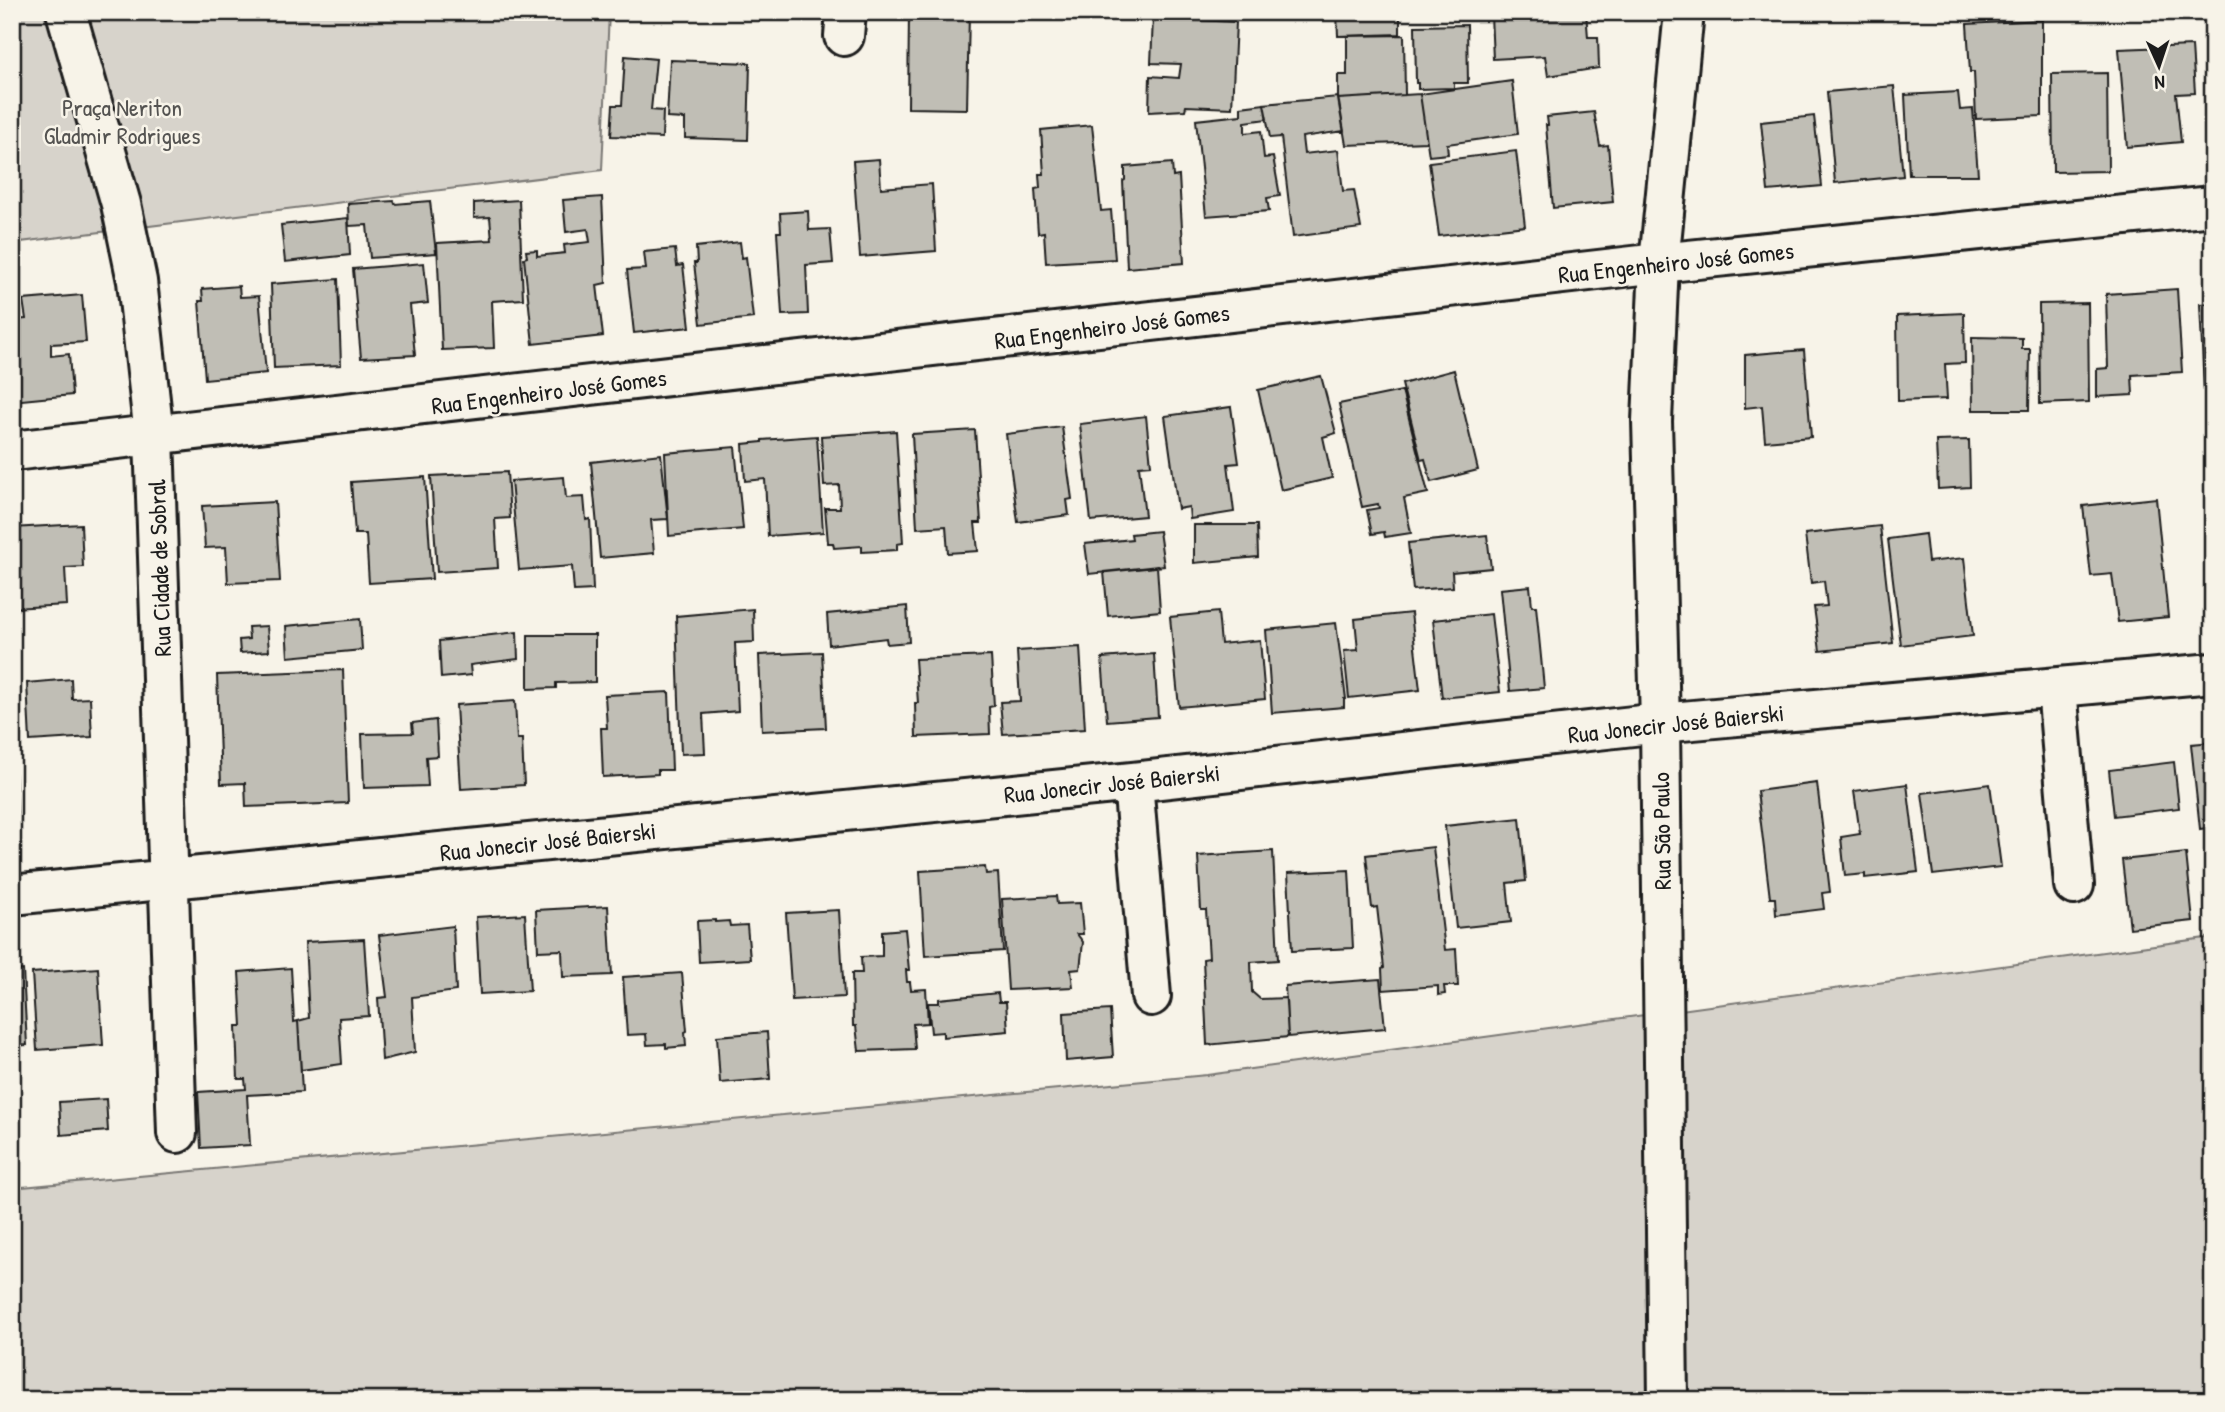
<svg xmlns="http://www.w3.org/2000/svg" width="2225" height="1412" viewBox="0 0 2225 1412" font-family="'Patrick Hand',sans-serif">
	<style>
		.green { fill: #d7d3cb; stroke: #7a7874; stroke-width: 2 }
		.building { fill: #c0beb5; stroke: #1c1c1c; stroke-width: 2 }
		.lines { fill: none; stroke-linecap: round; stroke-linejoin: round }
		.street-casing { stroke: #1c1c1c; stroke-width: 44 }
		.primary-casing { stroke: #1c1c1c; stroke-width: 44 }
		.street { stroke: #f7f3e8; stroke-width: 38 }
		.primary { stroke: #f7f3e8; stroke-width: 38 }
		.labels { text-anchor: middle; dominant-baseline: central; stroke-width: 5; stroke-linejoin: round; paint-order: stroke }
		.park-label { font-size: 24px; fill: #545351; stroke: #f7f3e8 }
		.street-label { font-size: 24px; fill: #1c1c1c; stroke: #f7f3e8 }
	</style>
	<rect width="100%" height="100%" fill="#f7f3e8"/>
	<filter id="ink" filterUnits="userSpaceOnUse"><feTurbulence type="fractalNoise" baseFrequency=".0143" numOctaves="2"/><feDisplacementMap in="SourceGraphic" scale="14" xChannelSelector="R" yChannelSelector="G"/><feConvolveMatrix kernelMatrix="1 2 1 2 8 2 1 2 1" color-interpolation-filters="sRGB"/></filter>
	<g filter="url(#ink)">
		<path class="green" d="M 12,12 L 609,12 L 602,170 L 12,243 Z
			M 2213,937 L 2213,1400 L 12,1400 L 12,1188 L 1207,1075 Z"/>
		<path class="building" d="M 909,12 L 969,12 L 967,109 L 908,108 Z
			M 1337,12 L 1400,12 L 1400,34 L 1338,36 Z
			M 1518,12 L 1586,12 L 1588,37 L 1598,37 L 1599,68 L 1548,76 L 1545,56 L 1493,59 L 1491,15 Z
			M 1153,18 L 1236,22 L 1232,108 L 1186,106 L 1185,110 L 1149,112 L 1150,76 L 1179,78 L 1181,64 L 1151,63 Z
			M 2042,20 L 2042,116 L 1976,119 L 1974,72 L 1970,72 L 1967,24 Z
			M 1467,25 L 1468,83 L 1454,83 L 1454,88 L 1418,89 L 1418,83 L 1416,83 L 1415,26 Z
			M 1404,35 L 1405,95 L 1338,99 L 1338,75 L 1347,75 L 1347,36 Z
			M 2192,46 L 2195,93 L 2176,94 L 2181,142 L 2127,147 L 2119,49 Z
			M 625,56 L 656,59 L 651,110 L 663,111 L 662,138 L 611,136 L 613,105 L 622,105 Z
			M 670,60 L 750,63 L 748,140 L 685,138 L 685,119 L 667,118 Z
			M 2107,73 L 2108,171 L 2053,172 L 2052,74 Z
			M 1512,81 L 1518,134 L 1447,144 L 1448,154 L 1429,156 L 1420,94 Z
			M 1894,86 L 1903,176 L 1835,183 L 1827,92 Z
			M 1958,92 L 1960,110 L 1973,109 L 1978,175 L 1909,175 L 1905,95 Z
			M 1420,94 L 1427,142 L 1346,145 L 1338,99 Z
			M 1338,97 L 1344,131 L 1302,137 L 1304,154 L 1338,150 L 1343,191 L 1354,190 L 1361,228 L 1293,237 L 1281,137 L 1270,138 L 1264,104 Z
			M 1264,104 L 1267,119 L 1245,122 L 1245,133 L 1261,131 L 1264,158 L 1273,157 L 1280,196 L 1267,198 L 1269,211 L 1206,216 L 1196,120 L 1241,115 L 1241,107 Z
			M 1594,112 L 1600,146 L 1608,145 L 1613,202 L 1553,208 L 1546,125 L 1548,125 L 1547,117 Z
			M 1814,116 L 1822,186 L 1768,191 L 1761,122 Z
			M 1092,125 L 1101,211 L 1111,210 L 1115,259 L 1046,263 L 1044,232 L 1038,233 L 1035,189 L 1040,188 L 1039,174 L 1044,174 L 1041,130 Z
			M 1516,151 L 1525,226 L 1439,236 L 1429,162 Z
			M 879,159 L 881,188 L 932,184 L 936,251 L 860,257 L 853,161 Z
			M 1172,163 L 1173,177 L 1179,176 L 1184,263 L 1127,268 L 1123,181 L 1125,180 L 1125,167 Z
			M 602,197 L 606,283 L 597,285 L 603,336 L 533,344 L 524,258 L 527,257 L 526,251 L 537,250 L 537,256 L 565,253 L 564,245 L 590,242 L 588,229 L 566,232 L 563,200 Z
			M 519,200 L 523,299 L 492,301 L 494,348 L 442,350 L 437,243 L 492,240 L 490,217 L 474,218 L 474,203 Z
			M 394,201 L 395,204 L 430,201 L 436,253 L 370,258 L 367,225 L 349,226 L 348,204 Z
			M 808,211 L 809,230 L 830,229 L 833,263 L 806,265 L 808,314 L 782,315 L 777,232 L 781,232 L 780,213 Z
			M 348,218 L 350,255 L 285,262 L 281,225 Z
			M 740,242 L 742,258 L 746,257 L 753,318 L 701,324 L 694,263 L 697,263 L 696,247 Z
			M 675,249 L 677,266 L 683,265 L 690,327 L 634,333 L 627,270 L 646,269 L 644,252 Z
			M 424,263 L 428,303 L 410,305 L 415,355 L 361,358 L 353,269 Z
			M 338,279 L 341,365 L 274,368 L 271,284 Z
			M 239,286 L 240,297 L 259,296 L 266,373 L 205,379 L 199,301 L 203,301 L 202,289 Z
			M 2177,289 L 2182,372 L 2132,375 L 2133,395 L 2097,397 L 2097,369 L 2108,368 L 2106,294 Z
			M 82,295 L 86,342 L 51,344 L 51,356 L 69,354 L 72,395 L 12,401 L 12,320 L 26,319 L 23,300 Z
			M 2088,303 L 2089,402 L 2040,404 L 2039,304 Z
			M 2213,303 L 2213,454 L 2207,455 L 2200,304 Z
			M 1964,313 L 1965,363 L 1945,364 L 1947,399 L 1898,401 L 1897,316 Z
			M 1972,337 L 2022,338 L 2022,349 L 2030,349 L 2029,410 L 1973,410 Z
			M 1804,350 L 1811,437 L 1765,441 L 1762,406 L 1745,408 L 1745,355 Z
			M 1454,370 L 1478,470 L 1431,482 L 1425,459 L 1421,460 L 1402,384 Z
			M 1321,376 L 1336,433 L 1323,437 L 1332,478 L 1281,490 L 1258,390 Z
			M 1402,391 L 1428,493 L 1404,498 L 1411,533 L 1385,537 L 1384,532 L 1372,534 L 1367,510 L 1379,508 L 1378,504 L 1362,507 L 1339,404 Z
			M 1231,407 L 1239,463 L 1228,464 L 1234,512 L 1190,519 L 1189,507 L 1178,509 L 1165,416 Z
			M 1146,416 L 1151,465 L 1139,466 L 1145,516 L 1091,521 L 1080,424 Z
			M 1062,427 L 1072,499 L 1067,500 L 1069,515 L 1018,522 L 1006,434 Z
			M 975,430 L 981,523 L 975,523 L 978,551 L 948,553 L 946,526 L 917,528 L 912,434 Z
			M 896,431 L 903,543 L 897,544 L 897,550 L 862,552 L 862,546 L 834,548 L 833,543 L 828,543 L 825,508 L 840,508 L 839,485 L 824,486 L 821,436 Z
			M 817,436 L 823,532 L 768,536 L 765,479 L 745,481 L 743,444 L 762,442 L 762,440 Z
			M 1969,440 L 1970,487 L 1938,489 L 1936,441 Z
			M 735,447 L 743,529 L 669,536 L 665,453 Z
			M 661,454 L 668,519 L 651,520 L 654,553 L 600,558 L 591,462 Z
			M 507,472 L 510,518 L 495,519 L 498,568 L 437,572 L 431,476 Z
			M 425,477 L 432,579 L 369,583 L 366,534 L 355,534 L 351,482 Z
			M 564,477 L 566,498 L 584,497 L 586,520 L 590,519 L 593,590 L 574,591 L 572,566 L 519,570 L 511,481 Z
			M 2156,498 L 2168,617 L 2118,622 L 2112,574 L 2091,576 L 2083,506 Z
			M 275,502 L 280,581 L 228,583 L 226,547 L 205,548 L 202,506 Z
			M 81,524 L 83,567 L 65,568 L 67,605 L 12,608 L 12,528 Z
			M 1194,525 L 1257,525 L 1258,557 L 1194,563 Z
			M 1880,526 L 1893,643 L 1820,651 L 1814,607 L 1827,606 L 1824,581 L 1811,583 L 1805,534 Z
			M 1159,531 L 1164,566 L 1089,574 L 1085,544 L 1132,539 L 1131,534 Z
			M 1925,534 L 1928,562 L 1964,558 L 1973,636 L 1901,645 L 1888,539 Z
			M 1487,535 L 1491,568 L 1452,572 L 1453,587 L 1413,590 L 1408,543 Z
			M 1157,566 L 1160,611 L 1108,616 L 1104,572 Z
			M 1530,586 L 1532,606 L 1536,606 L 1544,688 L 1510,691 L 1500,589 Z
			M 907,606 L 909,642 L 887,644 L 886,638 L 829,645 L 827,614 Z
			M 753,609 L 754,642 L 735,643 L 738,711 L 703,714 L 705,753 L 681,754 L 676,616 Z
			M 1218,612 L 1221,644 L 1260,640 L 1265,699 L 1179,707 L 1170,617 Z
			M 1411,613 L 1420,690 L 1349,698 L 1344,651 L 1358,650 L 1355,619 Z
			M 1491,614 L 1500,692 L 1442,698 L 1433,620 Z
			M 360,619 L 362,650 L 288,657 L 286,626 Z
			M 1336,623 L 1346,699 L 1344,699 L 1344,707 L 1272,713 L 1266,630 Z
			M 267,626 L 269,651 L 240,653 L 239,640 L 249,639 L 248,627 Z
			M 517,632 L 518,659 L 470,665 L 471,675 L 441,678 L 439,641 Z
			M 528,635 L 595,635 L 595,682 L 556,683 L 556,688 L 528,689 Z
			M 1080,647 L 1085,729 L 1003,734 L 1000,702 L 1020,701 L 1017,651 Z
			M 822,652 L 826,728 L 762,731 L 759,655 Z
			M 1154,654 L 1158,717 L 1107,721 L 1102,658 Z
			M 991,656 L 994,706 L 989,707 L 990,734 L 916,737 L 915,703 L 918,703 L 915,659 Z
			M 343,670 L 348,803 L 246,807 L 245,783 L 221,784 L 217,675 Z
			M 71,679 L 72,699 L 90,698 L 92,737 L 30,741 L 27,683 Z
			M 669,692 L 672,770 L 658,770 L 658,774 L 603,777 L 601,728 L 607,728 L 605,695 Z
			M 515,701 L 517,739 L 522,739 L 524,785 L 461,789 L 456,705 Z
			M 436,720 L 438,756 L 426,757 L 428,786 L 364,788 L 362,734 L 413,733 L 412,723 Z
			M 13,733 L 18,830 L 12,830 L 12,733 Z
			M 2213,742 L 2213,827 L 2200,829 L 2191,744 Z
			M 2174,762 L 2179,808 L 2114,816 L 2109,770 Z
			M 1817,783 L 1830,892 L 1822,893 L 1824,909 L 1776,915 L 1775,898 L 1770,898 L 1757,791 Z
			M 1907,784 L 1918,872 L 1865,878 L 1865,874 L 1845,876 L 1841,837 L 1860,834 L 1854,791 Z
			M 1990,784 L 2001,867 L 1933,875 L 1922,793 Z
			M 1520,818 L 1526,881 L 1507,883 L 1511,922 L 1456,928 L 1445,826 Z
			M 1433,847 L 1445,950 L 1456,949 L 1458,986 L 1444,986 L 1445,994 L 1438,995 L 1438,986 L 1383,990 L 1382,969 L 1384,968 L 1377,907 L 1372,908 L 1366,855 Z
			M 1273,851 L 1278,960 L 1251,962 L 1252,992 L 1260,999 L 1286,998 L 1288,1037 L 1207,1045 L 1203,959 L 1209,958 L 1206,910 L 1201,910 L 1198,856 Z
			M 2186,853 L 2193,921 L 2130,928 L 2122,860 Z
			M 985,867 L 986,874 L 998,873 L 1003,951 L 925,956 L 920,871 Z
			M 1349,870 L 1353,948 L 1292,951 L 1288,873 Z
			M 1056,896 L 1057,904 L 1080,903 L 1083,934 L 1077,934 L 1083,942 L 1080,969 L 1071,970 L 1073,987 L 1008,990 L 1002,899 Z
			M 608,906 L 612,975 L 563,977 L 562,950 L 538,951 L 536,910 Z
			M 839,910 L 844,997 L 792,1000 L 786,913 Z
			M 525,914 L 530,991 L 480,994 L 476,917 Z
			M 715,920 L 715,922 L 729,921 L 730,926 L 747,925 L 750,959 L 699,962 L 697,921 Z
			M 453,926 L 456,991 L 412,997 L 415,1052 L 382,1060 L 378,998 L 387,997 L 379,935 Z
			M 905,929 L 909,970 L 906,970 L 907,982 L 910,982 L 911,990 L 926,989 L 928,1023 L 913,1024 L 915,1049 L 859,1051 L 856,1026 L 853,1026 L 852,973 L 862,973 L 861,957 L 882,956 L 882,931 Z
			M 364,939 L 369,1016 L 339,1018 L 342,1064 L 301,1070 L 298,1021 L 309,1018 L 305,942 Z
			M 98,968 L 103,1045 L 37,1050 L 32,973 Z
			M 291,968 L 294,1022 L 298,1021 L 302,1092 L 247,1095 L 250,1145 L 201,1148 L 198,1092 L 246,1089 L 245,1079 L 238,1079 L 236,1026 L 242,1026 L 239,972 Z
			M 23,970 L 27,1045 L 12,1046 L 12,971 Z
			M 682,973 L 687,1031 L 685,1032 L 686,1046 L 666,1048 L 666,1044 L 647,1045 L 646,1034 L 627,1035 L 623,977 Z
			M 1380,979 L 1385,1028 L 1288,1037 L 1285,986 Z
			M 998,993 L 999,1002 L 1006,1002 L 1008,1031 L 943,1037 L 943,1032 L 931,1033 L 928,1003 L 939,1003 L 939,999 Z
			M 1110,1010 L 1113,1057 L 1066,1061 L 1064,1013 Z
			M 767,1032 L 770,1079 L 720,1083 L 717,1036 Z
			M 106,1099 L 108,1131 L 61,1135 L 59,1102 Z"/>
		<g class="lines">
			<defs>
				<path id="street" d="M 66,12 L 121,204 L 137,281 L 154,436 L 177,1133
					M 844,36 L 846,12
					M 12,451 L 1659,263 L 2213,206
					M 2057,688 L 2074,885
					M 1133,782 L 1151,996
					M 12,895 L 1133,782 L 1660,723 L 2213,673"/>
				<path id="primary" d="M 1668,1400 L 1660,723 L 1652,421 L 1659,263 L 1684,12"/>
			</defs>
			<use href="#street" class="street-casing"/>
			<use href="#primary" class="primary-casing"/>
			<use href="#street" class="street"/>
			<use href="#primary" class="primary"/>
		</g>
	</g>
	<g class="labels">
		<g class="park-label">
			<text x="122" y="107">Praça Neriton<tspan x="122" dy="28">Gladmir Rodrigues</tspan></text>
		</g>
		<g class="street-label">
			<text transform="translate(1676 262) rotate(-6)">Rua Engenheiro José Gomes</text>
			<text transform="translate(1112 326) rotate(-7)">Rua Engenheiro José Gomes</text>
			<text transform="translate(549 391) rotate(-7)">Rua Engenheiro José Gomes</text>
			<text transform="translate(159 568) rotate(-92)">Rua Cidade de Sobral</text>
			<text transform="translate(1676 723) rotate(-6)">Rua Jonecir José Baierski</text>
			<text transform="translate(1112 783) rotate(-6)">Rua Jonecir José Baierski</text>
			<text transform="translate(1661 831) rotate(-91)">Rua São Paulo</text>
			<text transform="translate(548 841) rotate(-6)">Rua Jonecir José Baierski</text>
		</g>
	</g>
	<rect width="2225" height="1412" fill="none" stroke="#f7f3e8" stroke-width="42"/>
	<rect x="21" y="21" width="2183" height="1370" fill="none" stroke="#1c1c1c" stroke-width="2.5" filter="url(#ink)"/>
	<g transform="translate(2159 66) rotate(177)" stroke="#f7f3e8" stroke-width="5" paint-order="stroke">
	<path d="M0-5L12 26L0 18L-12 26Z" fill="#1c1c1c"/>
	<text y="-10" font-size="19" font-weight="bold" text-anchor="middle" fill="#1c1c1c">N</text>
	</g>
</svg>
